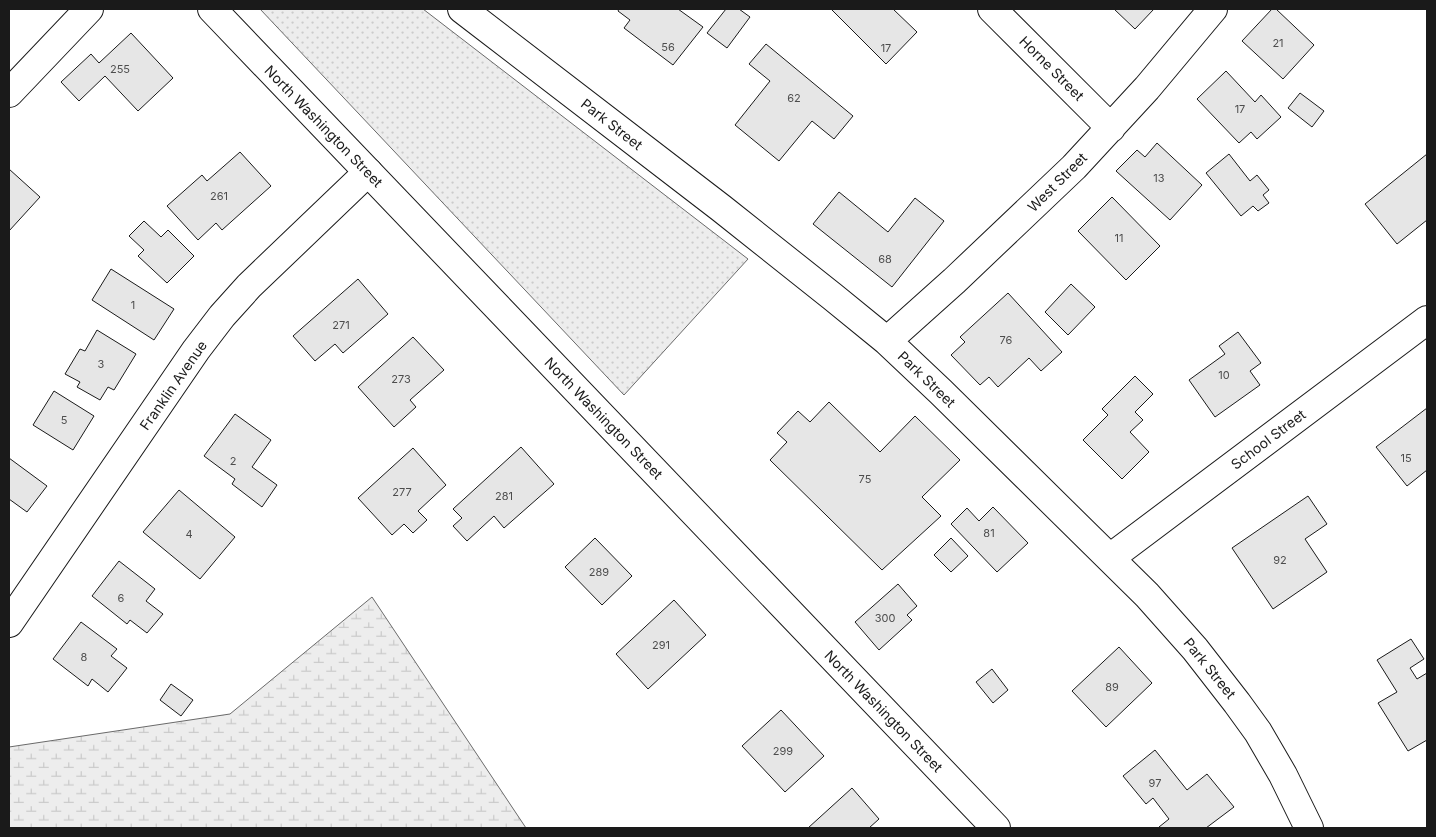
<svg xmlns="http://www.w3.org/2000/svg" width="1436" height="837" viewBox="0 0 1436 837" font-family="Inter,sans-serif">
	<style>
		.wetland { fill: url(#wetland-marsh); stroke: #6a6a6a }
		.park { fill: url(#park-dots); stroke: #6a6a6a }
		.building { fill: #e6e6e6; stroke: #1a1a1a }
		.lines { fill: none; stroke-linecap: round; stroke-linejoin: round }
		.minor-casing { stroke: #1a1a1a; stroke-width: 30 }
		.major-casing { stroke: #1a1a1a; stroke-width: 30 }
		.minor { stroke: #fff; stroke-width: 28 }
		.major { stroke: #fff; stroke-width: 28 }
		.labels { text-anchor: middle; dominant-baseline: central; stroke-width: 4; stroke-linejoin: round; paint-order: stroke }
		.number-label { font-size: 11px; fill: #4d4d4d }
		.street-label { font-size: 14px; fill: #1a1a1a; stroke: #fff }
	</style>
	<defs>
		<pattern id="wetland-marsh" width="20" height="14" patternUnits="userSpaceOnUse" patternTransform="scale(1.25)"><rect width="20" height="14" fill="#ededed"/><path d="M1 5h8M5 5V1M11 12h8M15 12V8" fill="none" stroke="#cbcbcb"/></pattern>
		<pattern id="park-dots" width="8" height="8" patternUnits="userSpaceOnUse" patternTransform="scale(1.25)"><rect width="8" height="8" fill="#ededed"/><path d="M2 2h.1M6 6h.1" fill="none" stroke="#cbcbcb" stroke-width="1.8" stroke-linecap="round"/></pattern>
	</defs>
	<rect width="100%" height="100%" fill="#fff"/>
	<path class="wetland" d="M 372,597 L 526,828 L 9,828 L 9,747 L 230,714 Z"/>
	<path class="park" d="M 260,9 L 423,9 L 748,259 L 624,395 Z"/>
	<path class="building" d="M 619,9 L 678,9 L 703,27 L 673,65 L 624,28 L 630,20 L 618,11 Z
		M 726,9 L 739,9 L 750,17 L 727,48 L 707,33 Z
		M 831,9 L 893,9 L 917,32 L 886,64 Z
		M 1114,9 L 1154,9 L 1135,29 Z
		M 1272,9 L 1276,9 L 1314,45 L 1283,79 L 1242,41 Z
		M 131,33 L 173,78 L 138,111 L 105,76 L 79,101 L 61,82 L 91,54 L 99,63 Z
		M 766,44 L 853,116 L 834,139 L 812,121 L 779,161 L 735,125 L 770,81 L 749,64 Z
		M 1226,71 L 1255,102 L 1261,95 L 1281,117 L 1257,139 L 1251,132 L 1239,143 L 1197,99 Z
		M 1300,93 L 1324,111 L 1312,127 L 1288,108 Z
		M 1157,143 L 1202,185 L 1170,220 L 1116,171 L 1137,150 L 1145,157 Z
		M 240,152 L 271,186 L 222,230 L 216,223 L 198,240 L 167,206 L 202,175 L 207,181 Z
		M 1229,154 L 1250,181 L 1257,175 L 1269,190 L 1263,195 L 1269,203 L 1258,211 L 1253,206 L 1241,216 L 1206,173 Z
		M 1427,154 L 1427,220 L 1397,244 L 1365,204 Z
		M 9,169 L 40,197 L 9,231 Z
		M 839,192 L 888,232 L 915,198 L 944,221 L 892,287 L 813,224 Z
		M 1112,197 L 1160,246 L 1126,280 L 1078,231 Z
		M 144,221 L 161,237 L 168,230 L 194,256 L 167,283 L 138,256 L 144,250 L 129,236 Z
		M 111,269 L 174,309 L 154,340 L 92,300 Z
		M 358,279 L 388,314 L 343,353 L 335,344 L 315,361 L 293,336 Z
		M 1071,284 L 1095,307 L 1068,335 L 1045,312 Z
		M 1008,293 L 1062,352 L 1041,371 L 1029,358 L 998,387 L 989,377 L 980,385 L 951,355 L 965,342 L 960,337 Z
		M 97,330 L 136,354 L 114,390 L 108,387 L 100,400 L 77,387 L 80,382 L 65,374 L 80,349 L 85,351 Z
		M 1238,332 L 1261,363 L 1250,371 L 1260,385 L 1215,417 L 1189,380 L 1225,354 L 1219,346 Z
		M 413,337 L 444,370 L 410,400 L 416,407 L 394,427 L 358,387 Z
		M 1135,376 L 1153,394 L 1135,412 L 1143,420 L 1130,432 L 1149,452 L 1122,479 L 1083,440 L 1108,415 L 1102,409 Z
		M 54,391 L 94,416 L 73,450 L 33,425 Z
		M 829,402 L 880,452 L 915,416 L 960,460 L 922,497 L 941,516 L 882,570 L 770,460 L 787,442 L 777,433 L 798,411 L 810,422 Z
		M 1427,408 L 1427,470 L 1407,486 L 1376,447 Z
		M 235,414 L 271,440 L 252,467 L 277,485 L 262,507 L 232,484 L 235,479 L 204,456 Z
		M 521,447 L 554,484 L 504,528 L 494,516 L 467,541 L 453,526 L 462,518 L 453,509 Z
		M 413,448 L 446,485 L 418,511 L 427,520 L 413,533 L 404,524 L 392,535 L 358,498 Z
		M 9,458 L 47,486 L 27,512 L 9,499 Z
		M 179,490 L 235,537 L 200,579 L 143,532 Z
		M 1308,496 L 1327,524 L 1305,539 L 1327,572 L 1273,609 L 1232,548 Z
		M 993,507 L 1028,543 L 997,572 L 951,524 L 967,508 L 979,521 Z
		M 595,538 L 632,576 L 602,605 L 565,567 Z
		M 951,538 L 968,556 L 951,572 L 934,555 Z
		M 119,561 L 155,589 L 146,601 L 163,614 L 147,633 L 130,620 L 127,624 L 92,596 Z
		M 898,584 L 917,606 L 907,615 L 912,620 L 879,650 L 855,622 Z
		M 674,600 L 706,635 L 648,689 L 616,654 Z
		M 81,622 L 117,649 L 111,656 L 127,668 L 108,692 L 92,679 L 88,686 L 53,659 Z
		M 1411,639 L 1424,659 L 1410,668 L 1417,679 L 1427,673 L 1427,740 L 1408,751 L 1378,703 L 1397,692 L 1377,660 Z
		M 1119,647 L 1152,683 L 1106,727 L 1072,691 Z
		M 992,669 L 1008,690 L 993,703 L 976,682 Z
		M 171,684 L 193,700 L 181,716 L 160,700 Z
		M 781,710 L 824,756 L 785,792 L 742,746 Z
		M 1155,750 L 1187,790 L 1207,774 L 1234,807 L 1206,828 L 1160,828 L 1159,827 L 1169,819 L 1153,798 L 1146,804 L 1123,776 Z
		M 852,788 L 879,819 L 869,828 L 808,828 Z"/>
	<g class="lines">
		<defs>
			<path id="minor" d="M 462,9 L 721,208 L 833,297 L 887,341 L 941,392 L 1147,595 L 1195,649 L 1237,703 L 1258,732 L 1283,775 L 1309,828
				M 992,9 L 1111,128
				M 9,93 L 89,9
				M 887,341 L 954,281 L 1074,167 L 1147,88 L 1213,9
				M 1110,558 L 1427,320
				M 9,623 L 196,350 L 222,316 L 249,286 L 368,172"/>
			<path id="major" d="M 212,9 L 996,828"/>
		</defs>
		<use href="#minor" class="minor-casing"/>
		<use href="#major" class="major-casing"/>
		<use href="#minor" class="minor"/>
		<use href="#major" class="major"/>
	</g>
	<g class="labels">
		<g class="number-label">
			<text x="1278" y="43">21</text>
			<text x="668" y="47">56</text>
			<text x="886" y="48">17</text>
			<text x="120" y="69">255</text>
			<text x="794" y="98">62</text>
			<text x="1240" y="109">17</text>
			<text x="1159" y="178">13</text>
			<text x="219" y="196">261</text>
			<text x="1119" y="238">11</text>
			<text x="885" y="259">68</text>
			<text x="133" y="305">1</text>
			<text x="341" y="325">271</text>
			<text x="1006" y="340">76</text>
			<text x="101" y="364">3</text>
			<text x="1224" y="375">10</text>
			<text x="401" y="379">273</text>
			<text x="64" y="420">5</text>
			<text x="1406" y="458">15</text>
			<text x="233" y="461">2</text>
			<text x="865" y="479">75</text>
			<text x="402" y="492">277</text>
			<text x="504" y="496">281</text>
			<text x="989" y="533">81</text>
			<text x="189" y="534">4</text>
			<text x="1280" y="560">92</text>
			<text x="599" y="572">289</text>
			<text x="121" y="598">6</text>
			<text x="885" y="618">300</text>
			<text x="661" y="645">291</text>
			<text x="84" y="657">8</text>
			<text x="1112" y="687">89</text>
			<text x="783" y="751">299</text>
			<text x="1155" y="783">97</text>
		</g>
		<g class="street-label">
			<text transform="translate(1052 68) rotate(45)">Horne Street</text>
			<text transform="translate(612 124) rotate(38)">Park Street</text>
			<text transform="translate(324 126) rotate(46)">North Washington Street</text>
			<text transform="translate(1057 182) rotate(-45)">West Street</text>
			<text transform="translate(927 379) rotate(44)">Park Street</text>
			<text transform="translate(173 385) rotate(-55)">Franklin Avenue</text>
			<text transform="translate(604 418) rotate(46)">North Washington Street</text>
			<text transform="translate(1268 439) rotate(-37)">School Street</text>
			<text transform="translate(1210 668) rotate(51)">Park Street</text>
			<text transform="translate(884 711) rotate(46)">North Washington Street</text>
		</g>
	</g>
	<rect width="1436" height="837" fill="none" stroke="#1a1a1a" stroke-width="20"/>
</svg>
